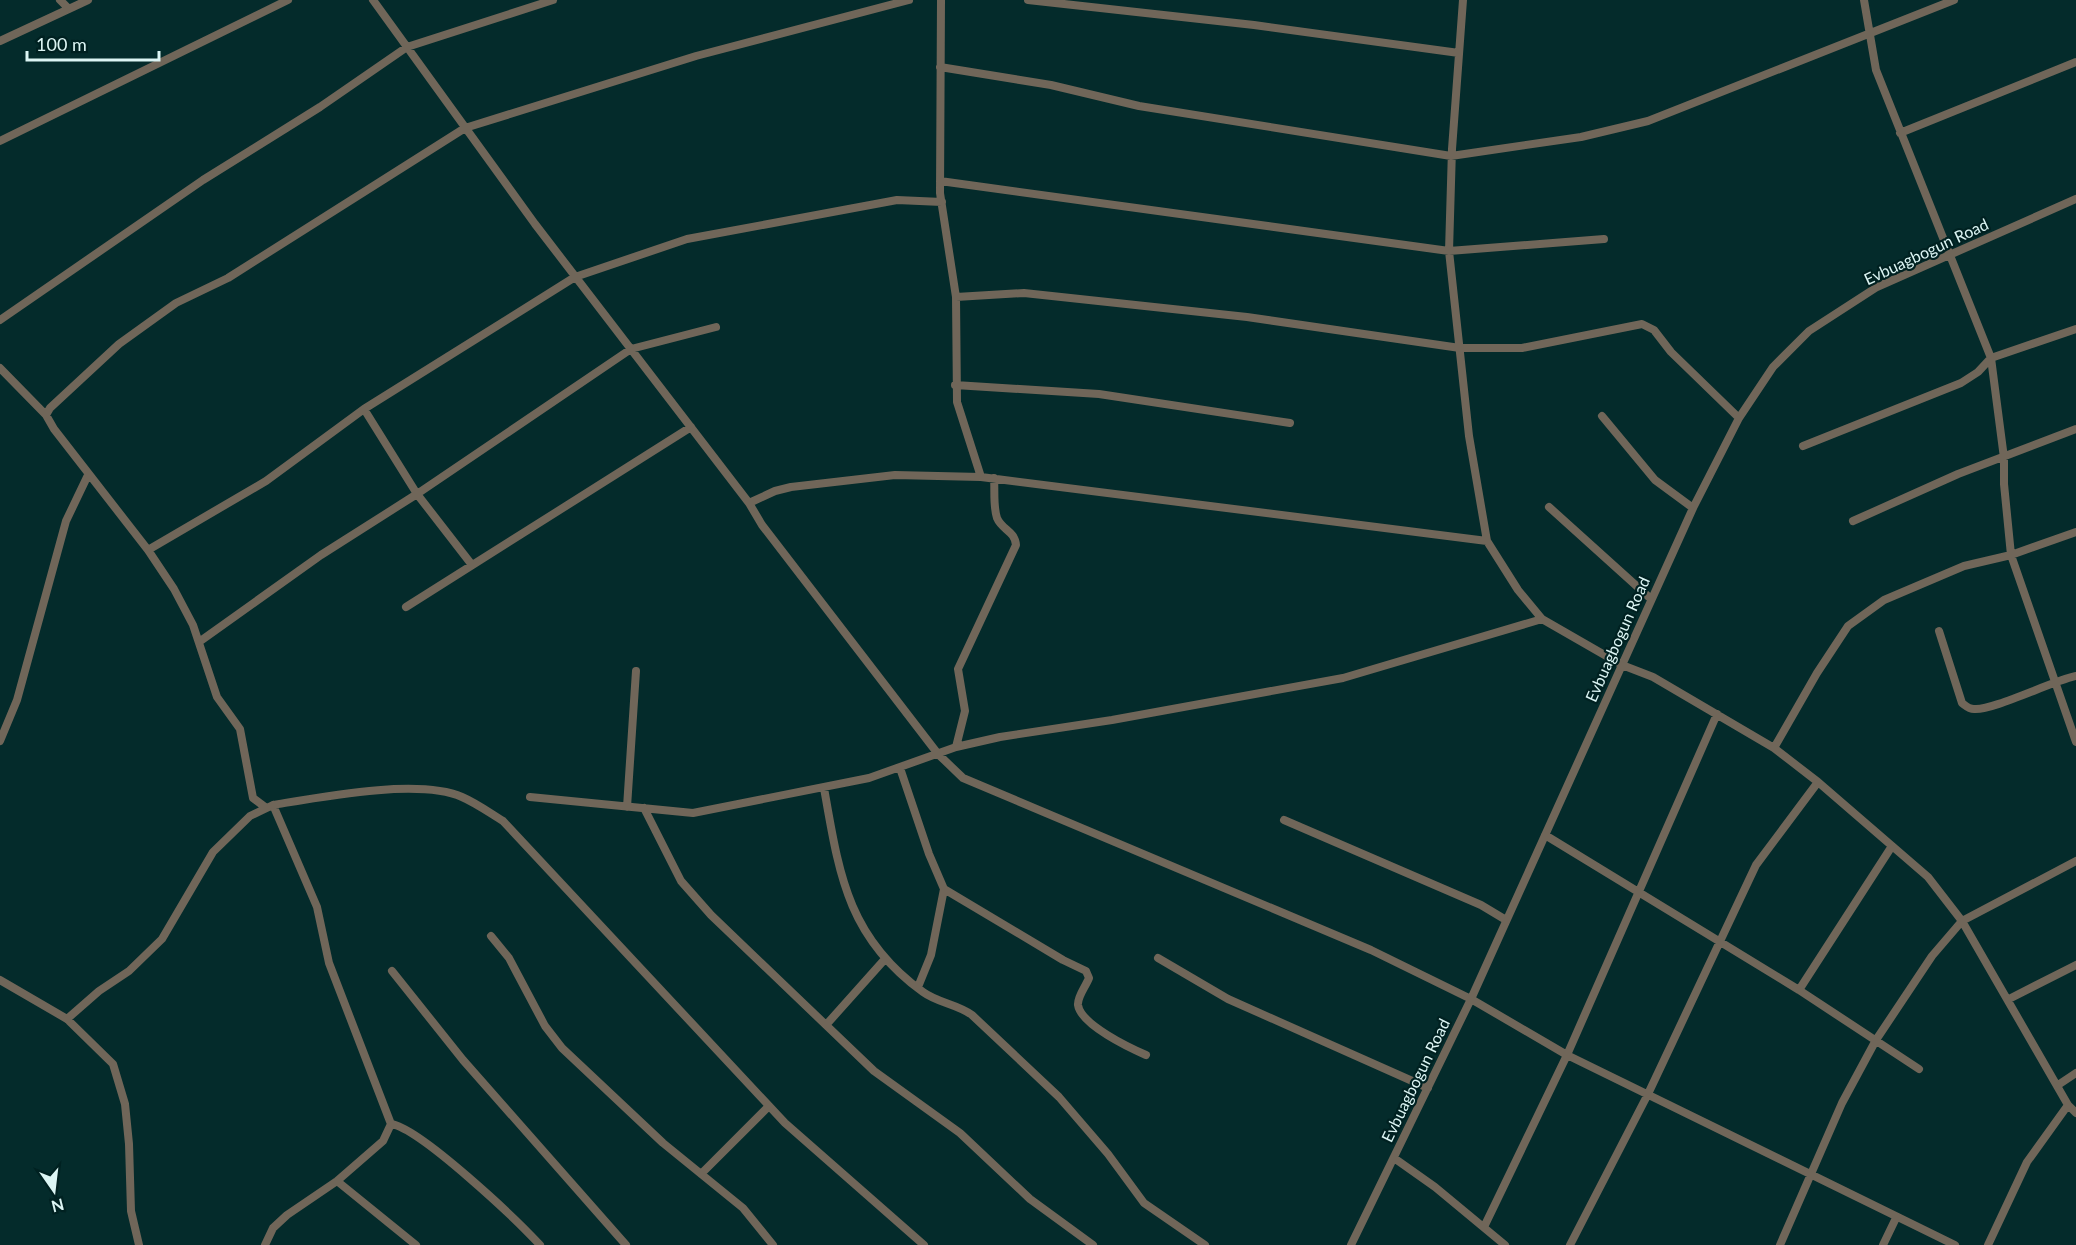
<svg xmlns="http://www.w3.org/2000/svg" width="2076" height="1245" viewBox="0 0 2076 1245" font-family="Lato,sans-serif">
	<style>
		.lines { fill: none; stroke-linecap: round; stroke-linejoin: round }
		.street { stroke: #706659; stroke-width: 8 }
		.labels { text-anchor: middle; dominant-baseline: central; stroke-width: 4.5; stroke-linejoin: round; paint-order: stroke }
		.street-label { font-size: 16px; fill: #dcf5f4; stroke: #002121 }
	</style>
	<rect width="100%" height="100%" fill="#042b2b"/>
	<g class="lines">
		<path class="street" d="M 60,0 L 69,9
			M 373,0 L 535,224 L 749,503
			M 941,0 L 940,193 L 956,297 L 957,402 L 981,477
			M 1028,0 L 1254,25 L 1459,53
			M 1463,0 L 1452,149 L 1449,251 L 1469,436 L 1487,541 L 1518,590 L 1542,619 L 1622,665 L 1653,677 L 1774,748 L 1818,782 L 1928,877 L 1962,921 L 2068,1105 L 2076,1113
			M 1864,0 L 1876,70 L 1991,358 L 2004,458 L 2004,484 L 2011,555 L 2076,742
			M 0,41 L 88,0
			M 940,67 L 1051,85 L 1139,106 L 1451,156 L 1581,137 L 1648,121 L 1954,0
			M 1900,133 L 2076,62
			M 0,141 L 288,0
			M 940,181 L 1449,251 L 1604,239
			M 956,297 L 1024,293 L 1247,317 L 1460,348 L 1522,348 L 1642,324 L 1654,330 L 1671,352 L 1739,418
			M 0,320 L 203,180 L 320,107 L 407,47 L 553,0
			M 0,368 L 46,415
			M 955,385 L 1099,394 L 1290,423
			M 364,409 L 417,494 L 472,565
			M 1602,416 L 1655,480 L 1693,508
			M 1803,446 L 1961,383 L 1978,372 L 1991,358 L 2076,329
			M 1549,507 L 1651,599
			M 1853,521 L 1958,474 L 2076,429
			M 1487,541 L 981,477 L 895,475 L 791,487 L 775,491 L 749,503 L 762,525 L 938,754 L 963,778 L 1371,950 L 1471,999 L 1567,1055 L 1955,1245
			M 148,550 L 266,481 L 364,409 L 575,277 L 687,239 L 897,200 L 942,202
			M 406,607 L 691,427
			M 1939,631 L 1962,703 C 1966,706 1969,709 1974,709 C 1992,711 2052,681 2076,676
			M 199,642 L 321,555 L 417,494 L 631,349 L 716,327
			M 0,741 L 17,700 L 66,521 L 88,475
			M 956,747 L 965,711 L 958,669 L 1016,545 C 1015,531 1002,530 997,518 C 993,506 995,491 994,478
			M 1774,748 L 1817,673 L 1848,626 L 1884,600 L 1964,566 L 2011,555 L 2076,532
			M 900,768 L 929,854 L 944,889 L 1063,960 L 1086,971 L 1089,978 C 1086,986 1077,997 1078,1005 C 1081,1025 1130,1048 1146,1055
			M 824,788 C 839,873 847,937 923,992 C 938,1003 957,1004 972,1015 L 1059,1097 L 1108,1154 L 1144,1203 L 1205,1245
			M 530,797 L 693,813 L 869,778 L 956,747 L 1000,737 L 1112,720 L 1343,678 L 1542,619
			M 265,807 L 253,798 L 240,729 L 217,697 L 193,625 L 174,589 L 148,550 L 54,429 L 46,415 L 50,408 L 119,344 L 176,303 L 228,278 L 465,128 L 696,56 L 909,0
			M 627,807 L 636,671
			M 644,808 L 681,881 L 711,915 L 874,1071 L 960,1133 L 1030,1199 L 1093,1245
			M 1284,820 L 1481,905 L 1506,920
			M 1545,835 L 1799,990 L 1919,1069
			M 491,936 L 509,958 L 545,1026 L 562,1048 L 663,1143 L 743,1208 L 773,1245
			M 1158,958 L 1228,999 L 1428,1088
			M 392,971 L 463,1060 L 626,1245
			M 0,980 L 67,1019 L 113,1064 L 125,1104 L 129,1144 L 131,1211 L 139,1245
			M 918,987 L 931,955 L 944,889
			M 1799,990 L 1892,846
			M 2009,999 L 2076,965
			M 67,1019 L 99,991 L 129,971 L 162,939 L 213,852 L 250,816 L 273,805 C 321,797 419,778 462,797 C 476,803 490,813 503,821 L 785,1123 L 924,1245
			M 826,1025 L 885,959
			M 2058,1085 L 2076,1073
			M 391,1124 C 420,1128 517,1220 540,1245
			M 1394,1158 L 1435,1187 L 1505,1245
			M 701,1174 L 769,1106
			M 337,1181 L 416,1245
			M 1484,1227 L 1567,1055 L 1717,714
			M 265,1245 L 273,1228 L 287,1215 L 337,1181 L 383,1141 L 391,1124 L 329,963 L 317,907 L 273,805
			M 1351,1245 L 1471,999 L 1693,508 L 1739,418 L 1773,367 L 1809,331 L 1877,287 L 2076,199
			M 1570,1245 L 1648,1094 L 1756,865 L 1818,782
			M 1780,1245 L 1842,1103 L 1876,1040 L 1932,956 L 1962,921 L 2076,861
			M 1883,1245 L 1896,1218
			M 1988,1245 L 2027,1162 L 2068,1105"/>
	</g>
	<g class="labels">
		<g class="street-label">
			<text transform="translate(1926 251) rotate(-25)">Evbuagbogun Road</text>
			<text transform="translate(1617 639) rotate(-66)">Evbuagbogun Road</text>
			<text transform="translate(1415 1080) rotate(-64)">Evbuagbogun Road</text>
		</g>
	</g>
	<g transform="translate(54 1191) rotate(166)" stroke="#002121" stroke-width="4.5" paint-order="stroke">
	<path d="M0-4.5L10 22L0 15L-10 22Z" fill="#dcf5f4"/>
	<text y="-9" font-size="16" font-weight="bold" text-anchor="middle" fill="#dcf5f4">N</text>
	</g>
	<path d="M27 51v9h132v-9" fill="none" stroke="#dcf5f4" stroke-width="3"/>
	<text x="36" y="51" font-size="18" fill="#dcf5f4" stroke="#002121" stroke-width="4.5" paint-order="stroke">100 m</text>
</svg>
